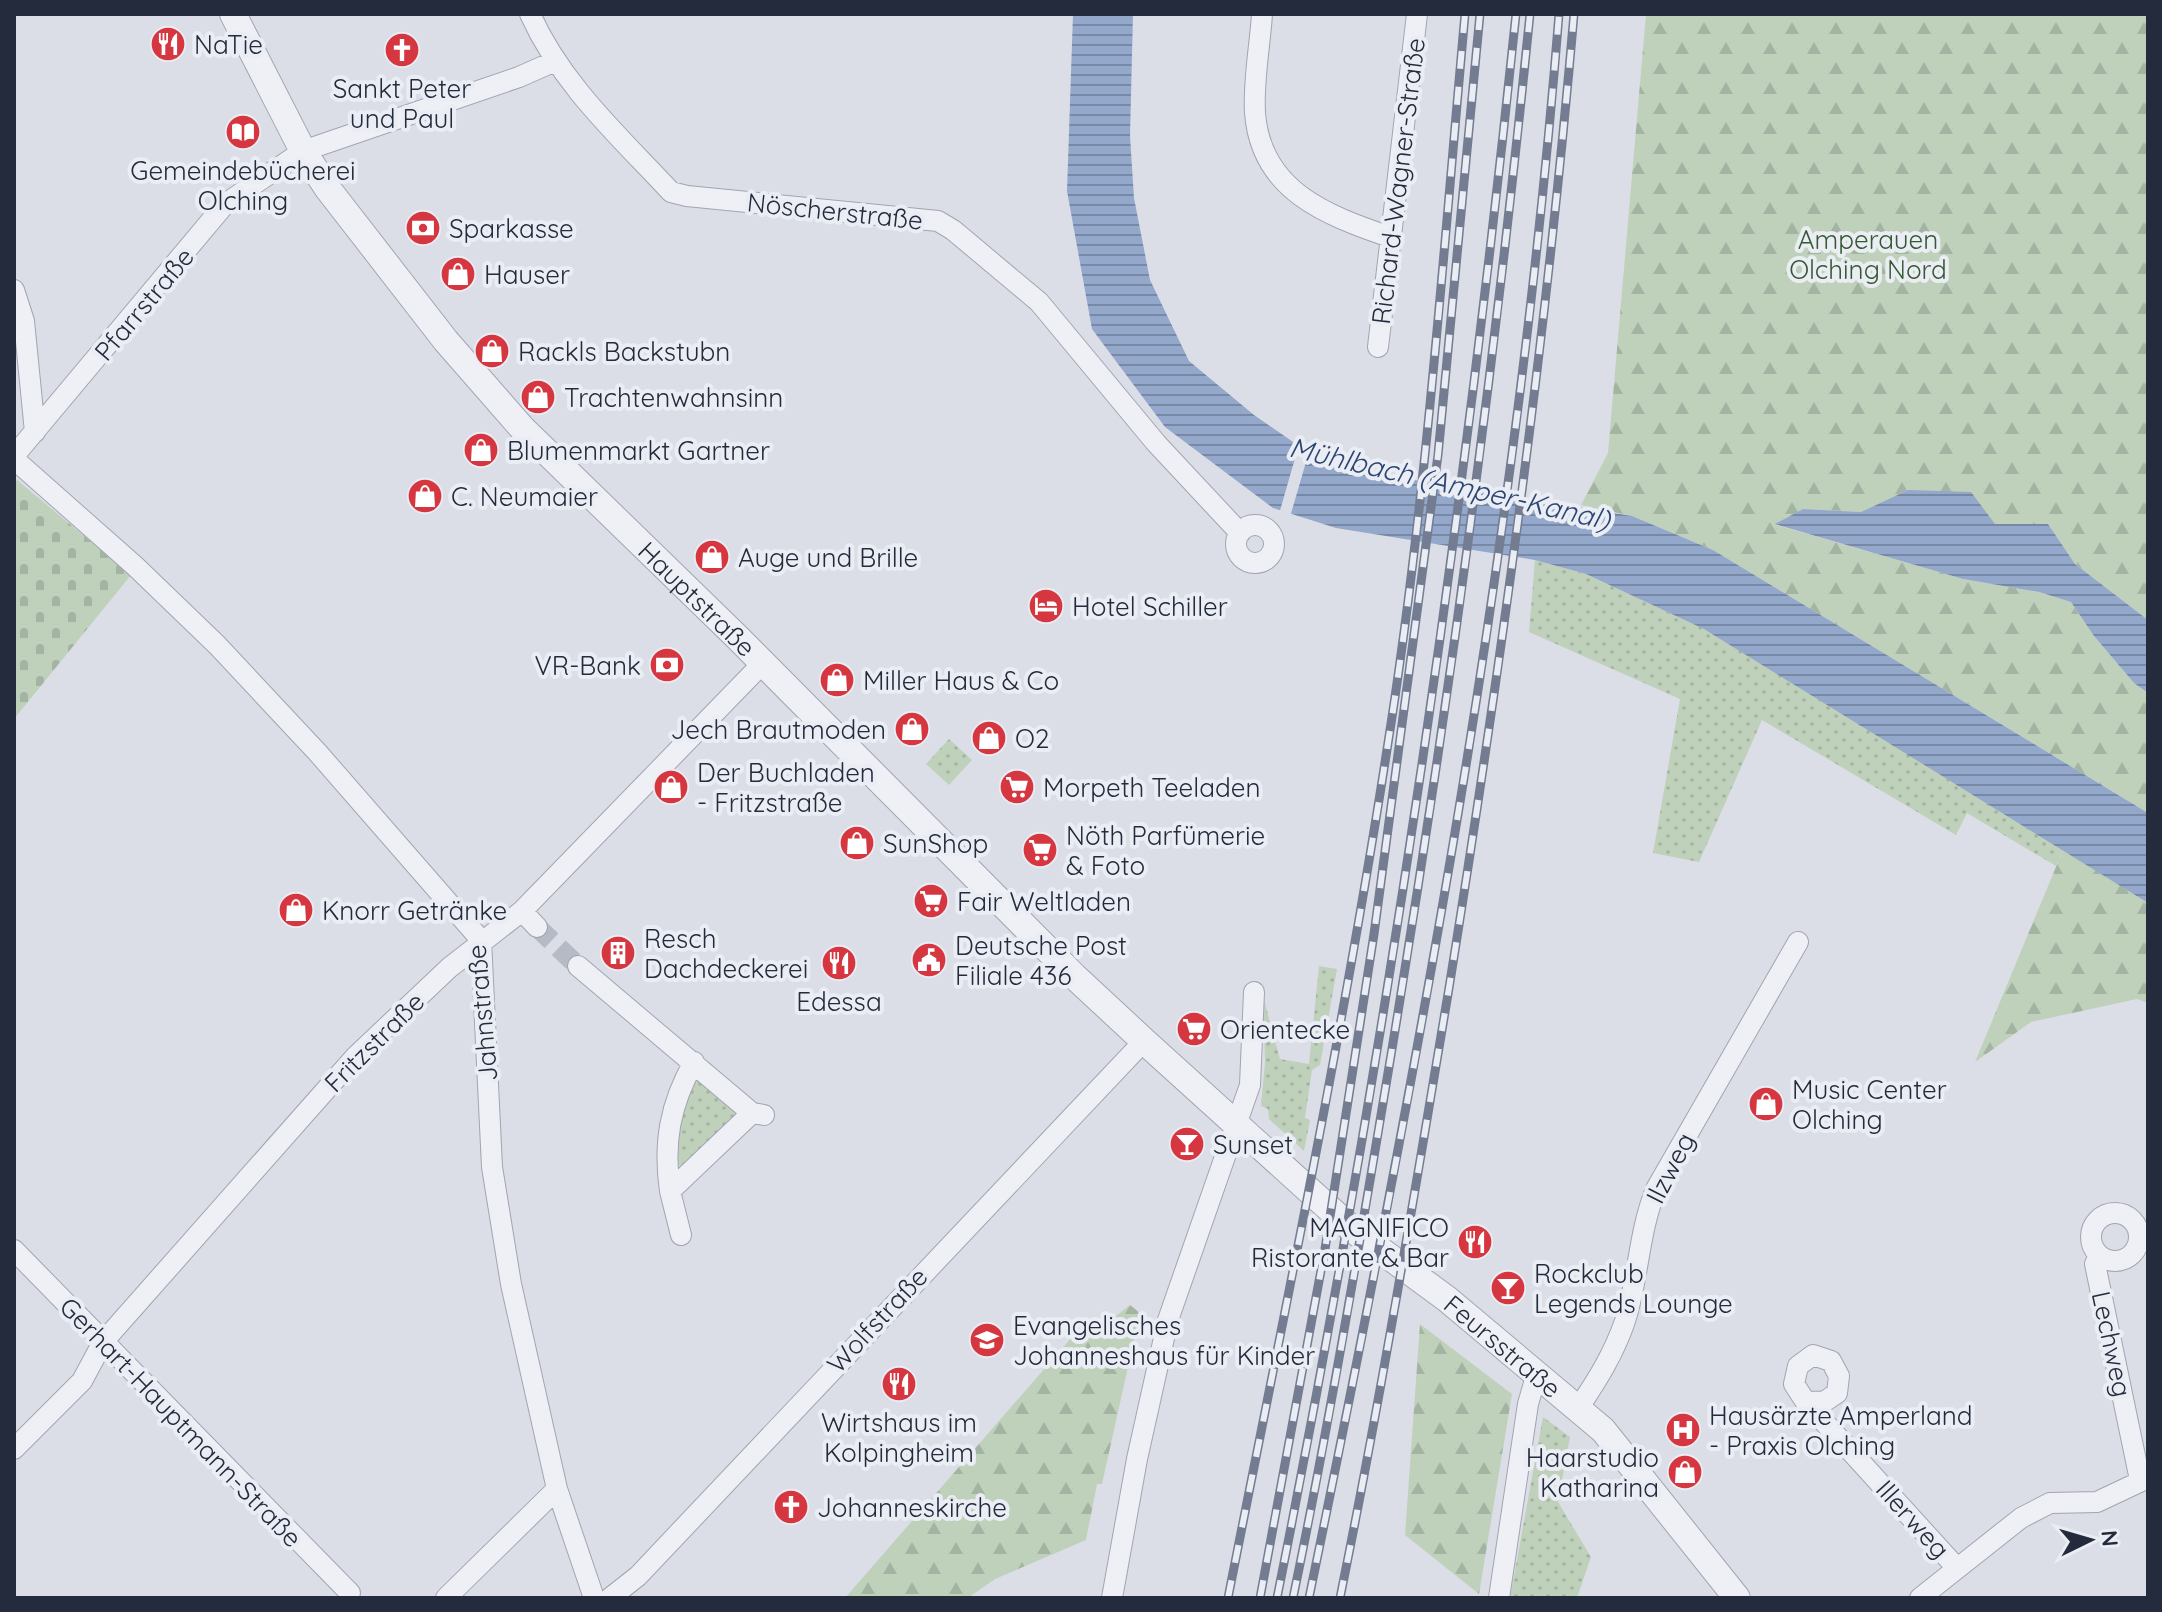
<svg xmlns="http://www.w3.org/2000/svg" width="2162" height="1612" viewBox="0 0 2162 1612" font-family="Quicksand,sans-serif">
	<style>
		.grass { fill: url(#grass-dots) }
		.forest { fill: url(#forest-firs) }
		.cemetery { fill: url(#cemetery-stones) }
		.water { fill: url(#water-rules) }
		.pier { fill: #dbdee7 }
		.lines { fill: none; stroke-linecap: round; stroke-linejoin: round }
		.minor-tunnel { stroke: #b6bac5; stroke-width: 20; stroke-dasharray: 20 10; stroke-linecap: butt }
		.minor-casing { stroke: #a0a5b1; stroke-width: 22 }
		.tertiary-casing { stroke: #a0a5b1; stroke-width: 28 }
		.minor { stroke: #eef0f5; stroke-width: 20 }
		.tertiary { stroke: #eef0f5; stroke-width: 26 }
		.rail-casing { stroke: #747c91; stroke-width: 9 }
		.rail { stroke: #eaedf4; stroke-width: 6; stroke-dasharray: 18; stroke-linecap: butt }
		.labels { text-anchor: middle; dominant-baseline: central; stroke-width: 8; stroke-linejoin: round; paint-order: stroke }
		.poi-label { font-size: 26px; fill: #242b3d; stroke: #eaedf4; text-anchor: start }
		.street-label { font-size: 26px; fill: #242b3d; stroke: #eaedf4 }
		.park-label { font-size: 26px; fill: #355a31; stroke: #eaedf4 }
		.water-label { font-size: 28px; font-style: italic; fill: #2c4573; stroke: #eaedf4 }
	</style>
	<defs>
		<pattern id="grass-dots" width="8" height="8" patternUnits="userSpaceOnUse" patternTransform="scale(2)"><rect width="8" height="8" fill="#bfd1bb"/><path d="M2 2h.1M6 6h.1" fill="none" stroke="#a4b4a2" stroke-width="1.8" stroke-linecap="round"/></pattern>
		<pattern id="forest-firs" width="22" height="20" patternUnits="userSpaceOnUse" patternTransform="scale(2)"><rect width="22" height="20" fill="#bfd1bb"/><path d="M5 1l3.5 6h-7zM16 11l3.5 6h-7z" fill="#a4b4a2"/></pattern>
		<pattern id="cemetery-stones" width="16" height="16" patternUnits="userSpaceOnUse" patternTransform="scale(2)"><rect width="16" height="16" fill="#bfd1bb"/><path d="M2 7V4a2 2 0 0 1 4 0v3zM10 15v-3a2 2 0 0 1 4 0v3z" fill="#a4b4a2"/></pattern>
		<pattern id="water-rules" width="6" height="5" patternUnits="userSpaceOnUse" patternTransform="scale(2)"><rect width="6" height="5" fill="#93a8ca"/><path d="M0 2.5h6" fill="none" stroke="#7889a5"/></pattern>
	</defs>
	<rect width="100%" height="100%" fill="#dbdee7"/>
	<path class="grass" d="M 1535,560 L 1586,574 L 1705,629 L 2063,850 L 2056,866 L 1967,813 L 1956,835 L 1762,720 L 1699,862 L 1653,853 L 1680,699 L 1529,632 Z
		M 949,739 L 972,760 L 949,785 L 926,764 Z
		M 1319,966 L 1337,969 L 1320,1065 L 1312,1070 L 1305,1118 L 1310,1120 L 1304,1151 L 1269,1119 L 1268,1109 L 1261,1106 L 1265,1062 L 1263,996 L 1280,1059 L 1309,1064 Z
		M 695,1074 L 741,1115 L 682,1167 L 677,1164 L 680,1110 Z
		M 1543,1417 L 1570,1437 L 1558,1502 L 1591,1557 L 1577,1598 L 1510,1598 Z"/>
	<path class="forest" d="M 1646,14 L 2148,14 L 2148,620 L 2075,564 L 2048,524 L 1995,524 L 1908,490 L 1861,512 L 1803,509 L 1776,525 L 1963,579 L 2039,592 L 2071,602 L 2094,636 L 2134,683 L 2148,693 L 2148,813 L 1713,550 L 1632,516 L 1581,505 L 1608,453 Z
		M 2063,850 L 2148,903 L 2148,1003 L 2137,999 L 2031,1022 L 1975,1062 Z
		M 1130,1305 L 1140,1313 L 1102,1484 L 1097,1484 L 1086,1540 L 995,1579 L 968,1598 L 845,1598 L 1072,1337 L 1092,1335 Z
		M 1420,1324 L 1512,1394 L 1479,1594 L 1405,1535 Z"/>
	<path class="cemetery" d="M 17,480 L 131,575 L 14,719 L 14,483 Z"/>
	<path class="water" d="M 1073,14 L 1133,14 L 1130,136 L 1134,198 L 1150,280 L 1189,361 L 1254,415 L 1296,444 L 1384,475 L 1632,516 L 1713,550 L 2148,813 L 2148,903 L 1704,629 L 1586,574 L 1535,560 L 1336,528 L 1273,508 L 1165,427 L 1092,329 L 1067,191 Z
		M 1908,490 L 1971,492 L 1995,524 L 2048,524 L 2075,564 L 2148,620 L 2148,693 L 2134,683 L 2094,636 L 2071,602 L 2039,592 L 1963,579 L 1775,524 L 1803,509 L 1861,512 Z"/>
	<path class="pier" d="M 1300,441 L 1311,445 L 1290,517 L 1279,514 Z"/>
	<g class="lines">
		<path class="minor-tunnel" d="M 537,927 L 578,966"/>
		<defs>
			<path id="minor" d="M 530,14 C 562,85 618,135 671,192 L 687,196 L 938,221 L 953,230 L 1039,302 L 1156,443 L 1240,533
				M 1262,14 C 1260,46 1253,81 1255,113 C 1261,191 1326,215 1390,237
				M 14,290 L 24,321 L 35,432
				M 1378,347 L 1417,14
				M 14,456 L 225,204 L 303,151 L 519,77 L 553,62
				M 14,459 L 135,566 L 217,645 L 318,753 L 481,940 L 492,1167 L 511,1284 L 557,1489 L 594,1598
				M1236 544a19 19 0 1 1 38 0a19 19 0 1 1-38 0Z
				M 522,911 L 537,927
				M 578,966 L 752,1113 L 764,1115
				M 694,1062 C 670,1104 663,1143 670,1191 L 752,1113
				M 670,1191 L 681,1235
				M2091 1237a24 24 0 1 1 48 0a24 24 0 1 1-48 0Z
				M 14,1250 L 350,1593
				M 2099,1256 L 2095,1264 L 2140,1480
				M 1805,1401 L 1824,1402 L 1837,1393 L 1839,1376 L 1831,1361 L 1813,1355 L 1798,1366 L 1794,1384 L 1805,1401 L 1956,1567
				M 1579,1407 C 1598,1379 1614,1353 1625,1321 C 1639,1277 1638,1234 1656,1189 L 1798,942
				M 14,1449 L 82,1381 L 103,1342 L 355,1057 L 449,968 L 522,911 L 763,663
				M 446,1598 L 557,1489
				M 610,1598 L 638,1576 L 1144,1041
				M 1112,1598 L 1137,1459 L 1168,1320 L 1250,1085 L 1254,992
				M 1499,1598 L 1528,1404 L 1537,1373
				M 1920,1598 L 2021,1518 L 2050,1503 L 2097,1502 L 2148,1478"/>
			<g id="tertiary">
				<path id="s1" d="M 233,14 L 303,151 L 328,189 L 446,341 L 522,428 L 737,637 L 1074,976 L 1144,1041 L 1353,1230 L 1447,1299 L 1603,1430 L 1737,1598"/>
			</g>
		</defs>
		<use href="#minor" class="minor-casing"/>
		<use href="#tertiary" class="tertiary-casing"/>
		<use href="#minor" class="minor"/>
		<use href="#tertiary" class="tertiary"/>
		<defs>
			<path id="rail" d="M 1228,1598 C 1284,1314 1344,1029 1388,743 C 1426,502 1443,257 1465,14
				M 1260,1598 L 1325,1249 L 1374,934 L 1438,455 L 1480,14
				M 1277,1598 C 1382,1074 1461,546 1516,14
				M 1293,1598 C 1328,1430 1357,1260 1385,1091 C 1445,733 1494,375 1530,14
				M 1309,1598 C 1417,1074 1517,548 1559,14
				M 1340,1598 C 1381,1396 1415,1192 1449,988 C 1501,664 1546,341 1574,14"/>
		</defs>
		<use href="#rail" class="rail-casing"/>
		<use href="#rail" class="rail"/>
	</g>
	<defs>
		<symbol id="restaurant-disc" viewBox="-11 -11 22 22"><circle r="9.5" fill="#d6363f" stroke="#eaedf4"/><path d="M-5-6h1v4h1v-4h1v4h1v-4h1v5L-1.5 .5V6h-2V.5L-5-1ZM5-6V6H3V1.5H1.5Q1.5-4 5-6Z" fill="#fff"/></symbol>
		<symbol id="church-disc" viewBox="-11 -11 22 22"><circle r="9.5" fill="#d6363f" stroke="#eaedf4"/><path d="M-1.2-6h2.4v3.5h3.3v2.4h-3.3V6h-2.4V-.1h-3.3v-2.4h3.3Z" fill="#fff"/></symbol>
		<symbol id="library-disc" viewBox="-11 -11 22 22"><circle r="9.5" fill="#d6363f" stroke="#eaedf4"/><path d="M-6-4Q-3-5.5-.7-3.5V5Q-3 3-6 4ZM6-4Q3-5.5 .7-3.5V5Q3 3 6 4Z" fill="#fff"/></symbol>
		<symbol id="bank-disc" viewBox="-11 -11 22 22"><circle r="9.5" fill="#d6363f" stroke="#eaedf4"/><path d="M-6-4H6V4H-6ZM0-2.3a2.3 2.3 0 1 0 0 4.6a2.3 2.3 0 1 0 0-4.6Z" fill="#fff"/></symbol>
		<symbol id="shop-disc" viewBox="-11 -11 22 22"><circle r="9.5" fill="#d6363f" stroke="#eaedf4"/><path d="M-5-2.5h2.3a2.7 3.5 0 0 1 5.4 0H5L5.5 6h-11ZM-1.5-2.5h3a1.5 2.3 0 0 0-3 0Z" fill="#fff"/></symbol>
		<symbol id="hotel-disc" viewBox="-11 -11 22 22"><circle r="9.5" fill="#d6363f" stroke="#eaedf4"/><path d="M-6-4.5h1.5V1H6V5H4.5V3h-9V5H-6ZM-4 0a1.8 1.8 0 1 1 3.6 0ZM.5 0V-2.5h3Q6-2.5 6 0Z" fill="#fff"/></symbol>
		<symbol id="supermarket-disc" viewBox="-11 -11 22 22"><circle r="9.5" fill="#d6363f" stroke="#eaedf4"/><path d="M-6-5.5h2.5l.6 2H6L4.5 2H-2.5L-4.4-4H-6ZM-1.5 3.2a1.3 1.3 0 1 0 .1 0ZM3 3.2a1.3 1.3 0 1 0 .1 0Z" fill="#fff"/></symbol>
		<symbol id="building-disc" viewBox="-11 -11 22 22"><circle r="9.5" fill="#d6363f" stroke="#eaedf4"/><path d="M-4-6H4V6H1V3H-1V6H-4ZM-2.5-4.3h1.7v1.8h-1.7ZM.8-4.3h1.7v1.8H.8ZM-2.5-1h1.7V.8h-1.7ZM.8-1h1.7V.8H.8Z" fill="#fff"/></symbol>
		<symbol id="civic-disc" viewBox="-11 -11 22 22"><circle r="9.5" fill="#d6363f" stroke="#eaedf4"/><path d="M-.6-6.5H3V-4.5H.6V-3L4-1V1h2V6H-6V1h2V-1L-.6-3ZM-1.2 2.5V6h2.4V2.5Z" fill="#fff"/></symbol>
		<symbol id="bar-disc" viewBox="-11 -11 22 22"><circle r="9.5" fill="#d6363f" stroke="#eaedf4"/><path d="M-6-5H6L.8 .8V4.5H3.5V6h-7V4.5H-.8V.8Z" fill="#fff"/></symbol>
		<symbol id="school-disc" viewBox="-11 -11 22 22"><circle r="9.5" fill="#d6363f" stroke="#eaedf4"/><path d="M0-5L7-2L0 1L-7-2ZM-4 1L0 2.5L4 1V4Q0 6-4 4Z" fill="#fff"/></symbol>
		<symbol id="hospital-disc" viewBox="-11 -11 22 22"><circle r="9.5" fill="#d6363f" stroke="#eaedf4"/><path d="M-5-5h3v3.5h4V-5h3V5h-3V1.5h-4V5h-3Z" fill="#fff"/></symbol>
	</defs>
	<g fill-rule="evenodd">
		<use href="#restaurant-disc" x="148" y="24" width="40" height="40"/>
		<use href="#church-disc" x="382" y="30" width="40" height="40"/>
		<use href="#library-disc" x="223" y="112" width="40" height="40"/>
		<use href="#bank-disc" x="403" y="208" width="40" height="40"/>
		<use href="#shop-disc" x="438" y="254" width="40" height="40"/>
		<use href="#shop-disc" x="472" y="331" width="40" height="40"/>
		<use href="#shop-disc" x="518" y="377" width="40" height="40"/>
		<use href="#shop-disc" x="461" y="430" width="40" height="40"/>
		<use href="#shop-disc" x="405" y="476" width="40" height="40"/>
		<use href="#shop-disc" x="692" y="537" width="40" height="40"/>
		<use href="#hotel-disc" x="1026" y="586" width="40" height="40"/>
		<use href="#bank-disc" x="647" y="645" width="40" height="40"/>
		<use href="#shop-disc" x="817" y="660" width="40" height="40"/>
		<use href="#shop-disc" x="892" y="709" width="40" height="40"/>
		<use href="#shop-disc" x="969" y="718" width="40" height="40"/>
		<use href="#shop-disc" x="651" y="767" width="40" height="40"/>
		<use href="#supermarket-disc" x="997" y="767" width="40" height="40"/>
		<use href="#shop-disc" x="837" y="823" width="40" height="40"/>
		<use href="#supermarket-disc" x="1020" y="830" width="40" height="40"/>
		<use href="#supermarket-disc" x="911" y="881" width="40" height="40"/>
		<use href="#shop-disc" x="276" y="890" width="40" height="40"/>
		<use href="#building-disc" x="598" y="933" width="40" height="40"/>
		<use href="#civic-disc" x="909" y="940" width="40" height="40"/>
		<use href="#restaurant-disc" x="819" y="943" width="40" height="40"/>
		<use href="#supermarket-disc" x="1174" y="1009" width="40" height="40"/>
		<use href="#shop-disc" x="1746" y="1084" width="40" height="40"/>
		<use href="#bar-disc" x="1167" y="1124" width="40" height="40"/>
		<use href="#restaurant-disc" x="1455" y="1222" width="40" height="40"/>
		<use href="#bar-disc" x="1488" y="1268" width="40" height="40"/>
		<use href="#school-disc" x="967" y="1320" width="40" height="40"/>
		<use href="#restaurant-disc" x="879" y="1364" width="40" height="40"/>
		<use href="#hospital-disc" x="1663" y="1410" width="40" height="40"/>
		<use href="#shop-disc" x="1665" y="1452" width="40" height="40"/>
		<use href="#church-disc" x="771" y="1487" width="40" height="40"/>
	</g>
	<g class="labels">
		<g class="poi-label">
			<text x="194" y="44">NaTie</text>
			<text x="402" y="88" text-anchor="middle">Sankt Peter<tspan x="402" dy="30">und Paul</tspan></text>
			<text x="243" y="170" text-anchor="middle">Gemeindebücherei<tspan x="243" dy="30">Olching</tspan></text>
			<text x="449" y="228">Sparkasse</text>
			<text x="484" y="274">Hauser</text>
			<text x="518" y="351">Rackls Backstubn</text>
			<text x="564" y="397">Trachtenwahnsinn</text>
			<text x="507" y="450">Blumenmarkt Gartner</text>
			<text x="451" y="496">C. Neumaier</text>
			<text x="738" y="557">Auge und Brille</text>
			<text x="1072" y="606">Hotel Schiller</text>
			<text x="641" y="665" text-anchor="end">VR-Bank</text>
			<text x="863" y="680">Miller Haus &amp; Co</text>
			<text x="886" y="729" text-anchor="end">Jech Brautmoden</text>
			<text x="1015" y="738">O2</text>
			<text x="697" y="772">Der Buchladen<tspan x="697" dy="30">- Fritzstraße</tspan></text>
			<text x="1043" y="787">Morpeth Teeladen</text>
			<text x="1066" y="835">Nöth Parfümerie<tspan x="1066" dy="30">&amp; Foto</tspan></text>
			<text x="883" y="843">SunShop</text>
			<text x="957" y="901">Fair Weltladen</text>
			<text x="322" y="910">Knorr Getränke</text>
			<text x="644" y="938">Resch<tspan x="644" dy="30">Dachdeckerei</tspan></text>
			<text x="955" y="945">Deutsche Post<tspan x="955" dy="30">Filiale 436</tspan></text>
			<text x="839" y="1001" text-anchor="middle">Edessa</text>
			<text x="1220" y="1029">Orientecke</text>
			<text x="1792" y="1089">Music Center<tspan x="1792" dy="30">Olching</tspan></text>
			<text x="1213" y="1144">Sunset</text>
			<text x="1449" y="1227" text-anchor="end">MAGNIFICO<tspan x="1449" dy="30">Ristorante &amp; Bar</tspan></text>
			<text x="1534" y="1273">Rockclub<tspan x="1534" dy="30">Legends Lounge</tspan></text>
			<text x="1013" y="1325">Evangelisches<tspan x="1013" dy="30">Johanneshaus für Kinder</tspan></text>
			<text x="1709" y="1415">Hausärzte Amperland<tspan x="1709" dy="30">- Praxis Olching</tspan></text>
			<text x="899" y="1422" text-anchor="middle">Wirtshaus im<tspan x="899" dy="30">Kolpingheim</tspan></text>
			<text x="1659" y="1457" text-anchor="end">Haarstudio<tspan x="1659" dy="30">Katharina</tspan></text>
			<text x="817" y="1507">Johanneskirche</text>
		</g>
		<g class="street-label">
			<text transform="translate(1398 181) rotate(-83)">Richard-Wagner-Straße</text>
			<text transform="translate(835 211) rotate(6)">Nöscherstraße</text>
			<text transform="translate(144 304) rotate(-50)">Pfarrstraße</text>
			<text stroke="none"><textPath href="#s1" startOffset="752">Hauptstraße</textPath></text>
			<text transform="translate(482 1013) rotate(-95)">Jahnstraße</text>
			<text transform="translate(374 1042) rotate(-45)">Fritzstraße</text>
			<text transform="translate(1670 1168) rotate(-63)">Ilzweg</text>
			<text transform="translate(877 1320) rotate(-47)">Wolfstraße</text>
			<text transform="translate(2112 1344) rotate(78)">Lechweg</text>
			<text stroke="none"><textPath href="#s1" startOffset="1852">Feursstraße</textPath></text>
			<text transform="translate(181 1422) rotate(46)">Gerhart-Hauptmann-Straße</text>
			<text transform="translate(1913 1519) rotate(48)">Illerweg</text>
		</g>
		<g class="park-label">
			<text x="1868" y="239">Amperauen<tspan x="1868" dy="30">Olching Nord</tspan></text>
		</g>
		<g class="water-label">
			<text transform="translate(1450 483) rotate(13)">Mühlbach (Amper-Kanal)</text>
		</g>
	</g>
	<rect width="2162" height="1612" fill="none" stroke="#242b3d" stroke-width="32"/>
	<g transform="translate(2090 1540) rotate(85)" stroke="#eaedf4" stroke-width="6" paint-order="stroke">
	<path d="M0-6L14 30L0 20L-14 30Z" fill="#242b3d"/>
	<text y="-12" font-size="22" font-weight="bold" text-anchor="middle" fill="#242b3d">N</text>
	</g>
</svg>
